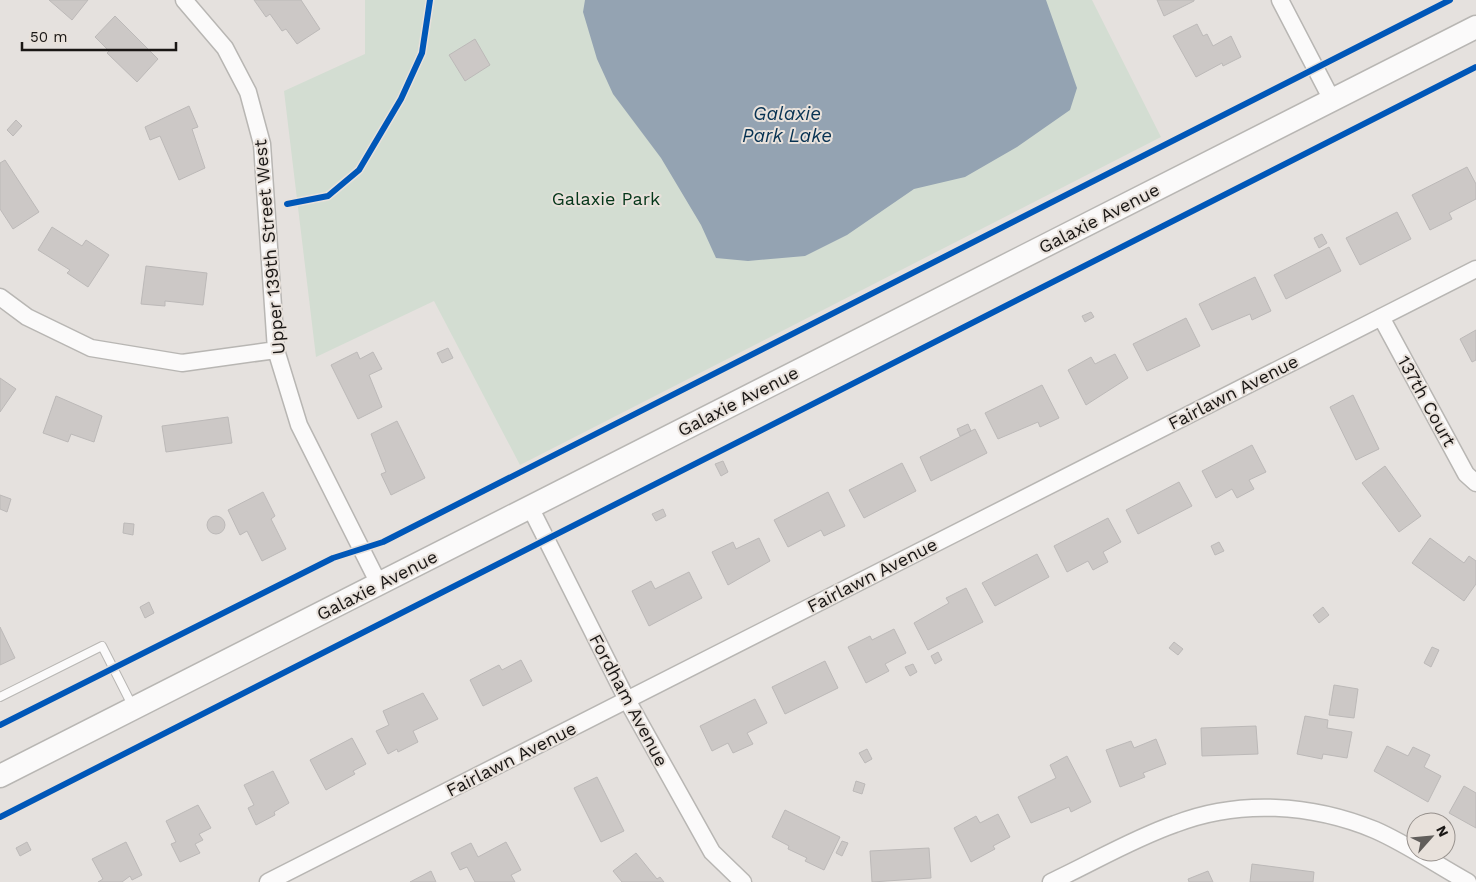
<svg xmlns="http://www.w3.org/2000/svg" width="1476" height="882" viewBox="0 0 1476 882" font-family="'Work Sans',sans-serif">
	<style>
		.green { fill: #d3ddd2 }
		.water { fill: #94a3b2 }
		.building { fill: #ccc8c6; stroke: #bcb9b8 }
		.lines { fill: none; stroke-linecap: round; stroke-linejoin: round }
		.lane-casing { stroke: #b8b6b3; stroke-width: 10 }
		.street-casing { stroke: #b8b6b3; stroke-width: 19 }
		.secondary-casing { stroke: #b8b6b3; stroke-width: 25 }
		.lane { stroke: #fbfafa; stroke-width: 8 }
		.street { stroke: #fbfafa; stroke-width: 16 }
		.secondary { stroke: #fbfafa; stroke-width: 22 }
		.cycleway-casing { stroke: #e8e1db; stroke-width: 9 }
		.cycleway { stroke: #0057b8; stroke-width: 6 }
		.labels { text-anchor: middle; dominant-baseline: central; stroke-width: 4; stroke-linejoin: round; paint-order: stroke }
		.park-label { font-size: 18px; fill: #043619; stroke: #e8e1db }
		.street-label { font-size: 18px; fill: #1a1715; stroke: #e8e1db }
		.water-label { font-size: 19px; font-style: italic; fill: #073252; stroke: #e8e1db }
	</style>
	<rect width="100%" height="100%" fill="#e5e1de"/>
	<path class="green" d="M 365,0 L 1092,0 L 1161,137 L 520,465 L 434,301 L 316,357 L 284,91 L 365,54 Z"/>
	<path class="water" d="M 585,0 L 1046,0 L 1077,88 L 1070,110 L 1017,147 L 965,177 L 914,189 L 847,235 L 805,256 L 748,261 L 716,258 L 701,225 L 661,158 L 613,94 L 597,59 L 583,12 Z"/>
	<path class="building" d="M 49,0 L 88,0 L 72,20 Z
		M 254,0 L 301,0 L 320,29 L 297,44 L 286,29 L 282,31 L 270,14 L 266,17 Z
		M 1157,0 L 1194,0 L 1194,1 L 1164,16 Z
		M 115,16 L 158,59 L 137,82 L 107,53 L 109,51 L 95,37 Z
		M 1197,24 L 1203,36 L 1207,34 L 1213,46 L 1231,36 L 1241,57 L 1223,66 L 1222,63 L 1196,77 L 1173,36 Z
		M 475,39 L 490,65 L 465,81 L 449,55 Z
		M 189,106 L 198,127 L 192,129 L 205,168 L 179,180 L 160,136 L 150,140 L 145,127 Z
		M 16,120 L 22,126 L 13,136 L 7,130 Z
		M 5,160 L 39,212 L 13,229 L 0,209 L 0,163 Z
		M 1467,167 L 1476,184 L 1476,199 L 1449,213 L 1452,219 L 1430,230 L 1412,195 Z
		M 1397,212 L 1411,239 L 1360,265 L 1346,238 Z
		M 52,227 L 82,246 L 86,240 L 109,255 L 88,287 L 67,273 L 70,270 L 38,250 Z
		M 1322,234 L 1327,243 L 1319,248 L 1314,238 Z
		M 1329,247 L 1341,271 L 1286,299 L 1274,275 Z
		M 146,266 L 207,273 L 203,305 L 165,301 L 165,306 L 141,304 Z
		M 1255,277 L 1271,311 L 1252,320 L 1250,314 L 1212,330 L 1199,304 Z
		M 1091,312 L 1094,317 L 1085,322 L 1082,316 Z
		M 1186,318 L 1200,346 L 1147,371 L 1133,344 Z
		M 1476,330 L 1476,360 L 1472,362 L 1460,339 Z
		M 448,348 L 453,358 L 442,363 L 437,353 Z
		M 357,352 L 360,359 L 373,352 L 382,369 L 369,375 L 382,407 L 358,419 L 331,365 Z
		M 1115,354 L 1128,378 L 1086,405 L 1068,370 L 1091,357 L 1095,364 Z
		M 0,378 L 16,389 L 0,412 Z
		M 1042,385 L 1059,418 L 1040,427 L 1038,422 L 998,439 L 985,413 Z
		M 1353,395 L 1379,449 L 1356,460 L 1330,407 Z
		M 56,396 L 102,416 L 94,442 L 71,434 L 68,442 L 43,433 Z
		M 228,417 L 232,443 L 166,452 L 162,426 Z
		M 397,421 L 425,478 L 391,495 L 381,474 L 386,472 L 371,434 Z
		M 968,424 L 971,431 L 960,436 L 957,429 Z
		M 975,429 L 987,453 L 931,481 L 920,457 Z
		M 1252,445 L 1266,472 L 1249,480 L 1254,489 L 1237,498 L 1232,489 L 1216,498 L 1202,471 Z
		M 723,461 L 728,472 L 721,476 L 715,464 Z
		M 902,463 L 916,491 L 864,518 L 849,490 Z
		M 1385,466 L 1421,516 L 1399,532 L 1362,483 Z
		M 1179,482 L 1192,506 L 1138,534 L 1126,510 Z
		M 263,492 L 275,516 L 271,519 L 286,549 L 262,561 L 247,531 L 240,535 L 228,510 Z
		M 828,492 L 845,526 L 824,536 L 821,530 L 788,547 L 774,520 Z
		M 0,495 L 11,499 L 7,512 L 0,509 Z
		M 663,509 L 666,516 L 656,521 L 652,514 Z
		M207 525a9 9 0 1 1 18 0a9 9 0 1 1-18 0Z
		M 1108,518 L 1121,542 L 1103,552 L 1108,562 L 1093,570 L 1088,561 L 1067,572 L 1054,546 Z
		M 124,523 L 134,524 L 133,535 L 123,533 Z
		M 759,538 L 770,561 L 728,585 L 712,552 L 733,542 L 736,549 Z
		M 1430,538 L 1464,563 L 1469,556 L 1476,561 L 1476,584 L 1464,601 L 1412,563 Z
		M 1219,542 L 1224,551 L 1215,555 L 1211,546 Z
		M 1037,554 L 1049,577 L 995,606 L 982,583 Z
		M 689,572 L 702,598 L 649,626 L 632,591 L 651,581 L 655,589 Z
		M 966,588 L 983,622 L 928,650 L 914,623 L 949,603 L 946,598 Z
		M 149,602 L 154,613 L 145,618 L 140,607 Z
		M 1323,607 L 1329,615 L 1319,623 L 1313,615 Z
		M 0,627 L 15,658 L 0,665 Z
		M 894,629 L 906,653 L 885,664 L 889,671 L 866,683 L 848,647 L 870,636 L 872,640 Z
		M 1174,642 L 1183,649 L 1178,655 L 1169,648 Z
		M 1432,647 L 1439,650 L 1431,667 L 1424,663 Z
		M 938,652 L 942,660 L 935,664 L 931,656 Z
		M 521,660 L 532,681 L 483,706 L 470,680 L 499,665 L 502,670 Z
		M 825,661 L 838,688 L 785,714 L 772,687 Z
		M 913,664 L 917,672 L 910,676 L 905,667 Z
		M 1334,685 L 1358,689 L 1354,718 L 1329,715 Z
		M 423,693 L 438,719 L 413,731 L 418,742 L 398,752 L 397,749 L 388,754 L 376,731 L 389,725 L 383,711 Z
		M 755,699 L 767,723 L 747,733 L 753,744 L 733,753 L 728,743 L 712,751 L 700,726 Z
		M 1305,716 L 1328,720 L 1327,728 L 1352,732 L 1347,758 L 1323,754 L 1322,759 L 1297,754 Z
		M 1256,726 L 1258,754 L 1202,756 L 1201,728 Z
		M 352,738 L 366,764 L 353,771 L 355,774 L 326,790 L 310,760 Z
		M 1156,739 L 1166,764 L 1143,773 L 1145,777 L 1120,787 L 1106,750 L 1131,741 L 1134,748 Z
		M 1387,746 L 1408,756 L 1413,747 L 1430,755 L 1424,767 L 1441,776 L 1428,802 L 1374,771 Z
		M 867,749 L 872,759 L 865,763 L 859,753 Z
		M 1067,756 L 1091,802 L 1071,812 L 1069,807 L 1031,823 L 1018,797 L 1056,778 L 1050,765 Z
		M 273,771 L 289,803 L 274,812 L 275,815 L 256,825 L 248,808 L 254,805 L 244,785 Z
		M 597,777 L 624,831 L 601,842 L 574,788 Z
		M 856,781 L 865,784 L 862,794 L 853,791 Z
		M 1464,786 L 1476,793 L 1476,828 L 1449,813 Z
		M 198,805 L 211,828 L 199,834 L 203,840 L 195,844 L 200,853 L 180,862 L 171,844 L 176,842 L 166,821 Z
		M 785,810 L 840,837 L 824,870 L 805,861 L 807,858 L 788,849 L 789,846 L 772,837 Z
		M 998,814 L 1010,837 L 993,846 L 995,849 L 971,862 L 954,828 L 976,816 L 980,823 Z
		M 842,841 L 848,843 L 842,856 L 836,853 Z
		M 27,842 L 31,850 L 20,856 L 16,848 Z
		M 126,842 L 142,875 L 132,880 L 130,876 L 122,882 L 98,882 L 103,879 L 92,859 Z
		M 506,842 L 521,870 L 511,875 L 515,882 L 475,882 L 467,867 L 460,870 L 451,853 L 471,843 L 478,857 Z
		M 929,848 L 931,878 L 872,882 L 870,851 Z
		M 636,853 L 657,879 L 660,877 L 664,882 L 622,882 L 613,871 Z
		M 1252,864 L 1314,872 L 1313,882 L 1250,882 Z
		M 431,871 L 436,882 L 410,882 Z
		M 1208,871 L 1213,882 L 1189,882 L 1188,879 Z"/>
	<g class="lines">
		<defs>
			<path id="lane" d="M 0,697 L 102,646 L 133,707"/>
			<path id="street" d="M 184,0 L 225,48 L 248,92 L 262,144 L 276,350 L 299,425 L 379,584
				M 1280,0 L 1332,100
				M 0,297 L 27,317 L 91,348 L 182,363 L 276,350
				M 1381,317 L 1466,474 L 1476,483
				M 530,507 L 627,700 L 712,852 L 743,882
				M 268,882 L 1476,269
				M 1051,882 C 1092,863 1132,839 1175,824 C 1239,799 1312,804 1375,830 C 1407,844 1437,865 1468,882"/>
			<path id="secondary" d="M 0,776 L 1476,27"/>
		</defs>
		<use href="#lane" class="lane-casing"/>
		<use href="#street" class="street-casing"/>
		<use href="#secondary" class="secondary-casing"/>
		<use href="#lane" class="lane"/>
		<use href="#street" class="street"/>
		<use href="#secondary" class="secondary"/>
		<defs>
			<path id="cycleway" d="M 287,204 L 328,196 L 359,170 L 401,99 L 422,53 L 430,0
				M 0,725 L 333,558 L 383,542 L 1450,0
				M 0,817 L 1476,67"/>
		</defs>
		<use href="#cycleway" class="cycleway-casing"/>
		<use href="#cycleway" class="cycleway"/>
	</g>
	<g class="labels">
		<g class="park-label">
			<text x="606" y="198">Galaxie Park</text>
		</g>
		<g class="street-label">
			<text transform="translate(1099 218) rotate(-27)">Galaxie Avenue</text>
			<text transform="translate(269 247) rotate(-95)">Upper 139th Street West</text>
			<text transform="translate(1233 392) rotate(-27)">Fairlawn Avenue</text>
			<text transform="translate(738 401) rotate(-27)">Galaxie Avenue</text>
			<text transform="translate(1427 401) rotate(61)">137th Court</text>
			<text transform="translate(872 575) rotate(-27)">Fairlawn Avenue</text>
			<text transform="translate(377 585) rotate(-27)">Galaxie Avenue</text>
			<text transform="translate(629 700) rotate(62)">Fordham Avenue</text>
			<text transform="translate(511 759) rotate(-27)">Fairlawn Avenue</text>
		</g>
		<g class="water-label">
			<text x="787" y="113">Galaxie<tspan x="787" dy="22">Park Lake</tspan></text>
		</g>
	</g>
	<g transform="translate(1431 837) rotate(63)"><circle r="24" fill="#e8e1db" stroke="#96908c"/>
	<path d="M0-4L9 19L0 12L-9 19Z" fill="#615e5b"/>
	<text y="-8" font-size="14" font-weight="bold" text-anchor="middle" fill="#1a1715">N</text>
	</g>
	<path d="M22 42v8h154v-8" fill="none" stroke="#1a1715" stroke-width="2.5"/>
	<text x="30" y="42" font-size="15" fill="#1a1715" stroke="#e8e1db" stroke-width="4" paint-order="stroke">50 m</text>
</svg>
